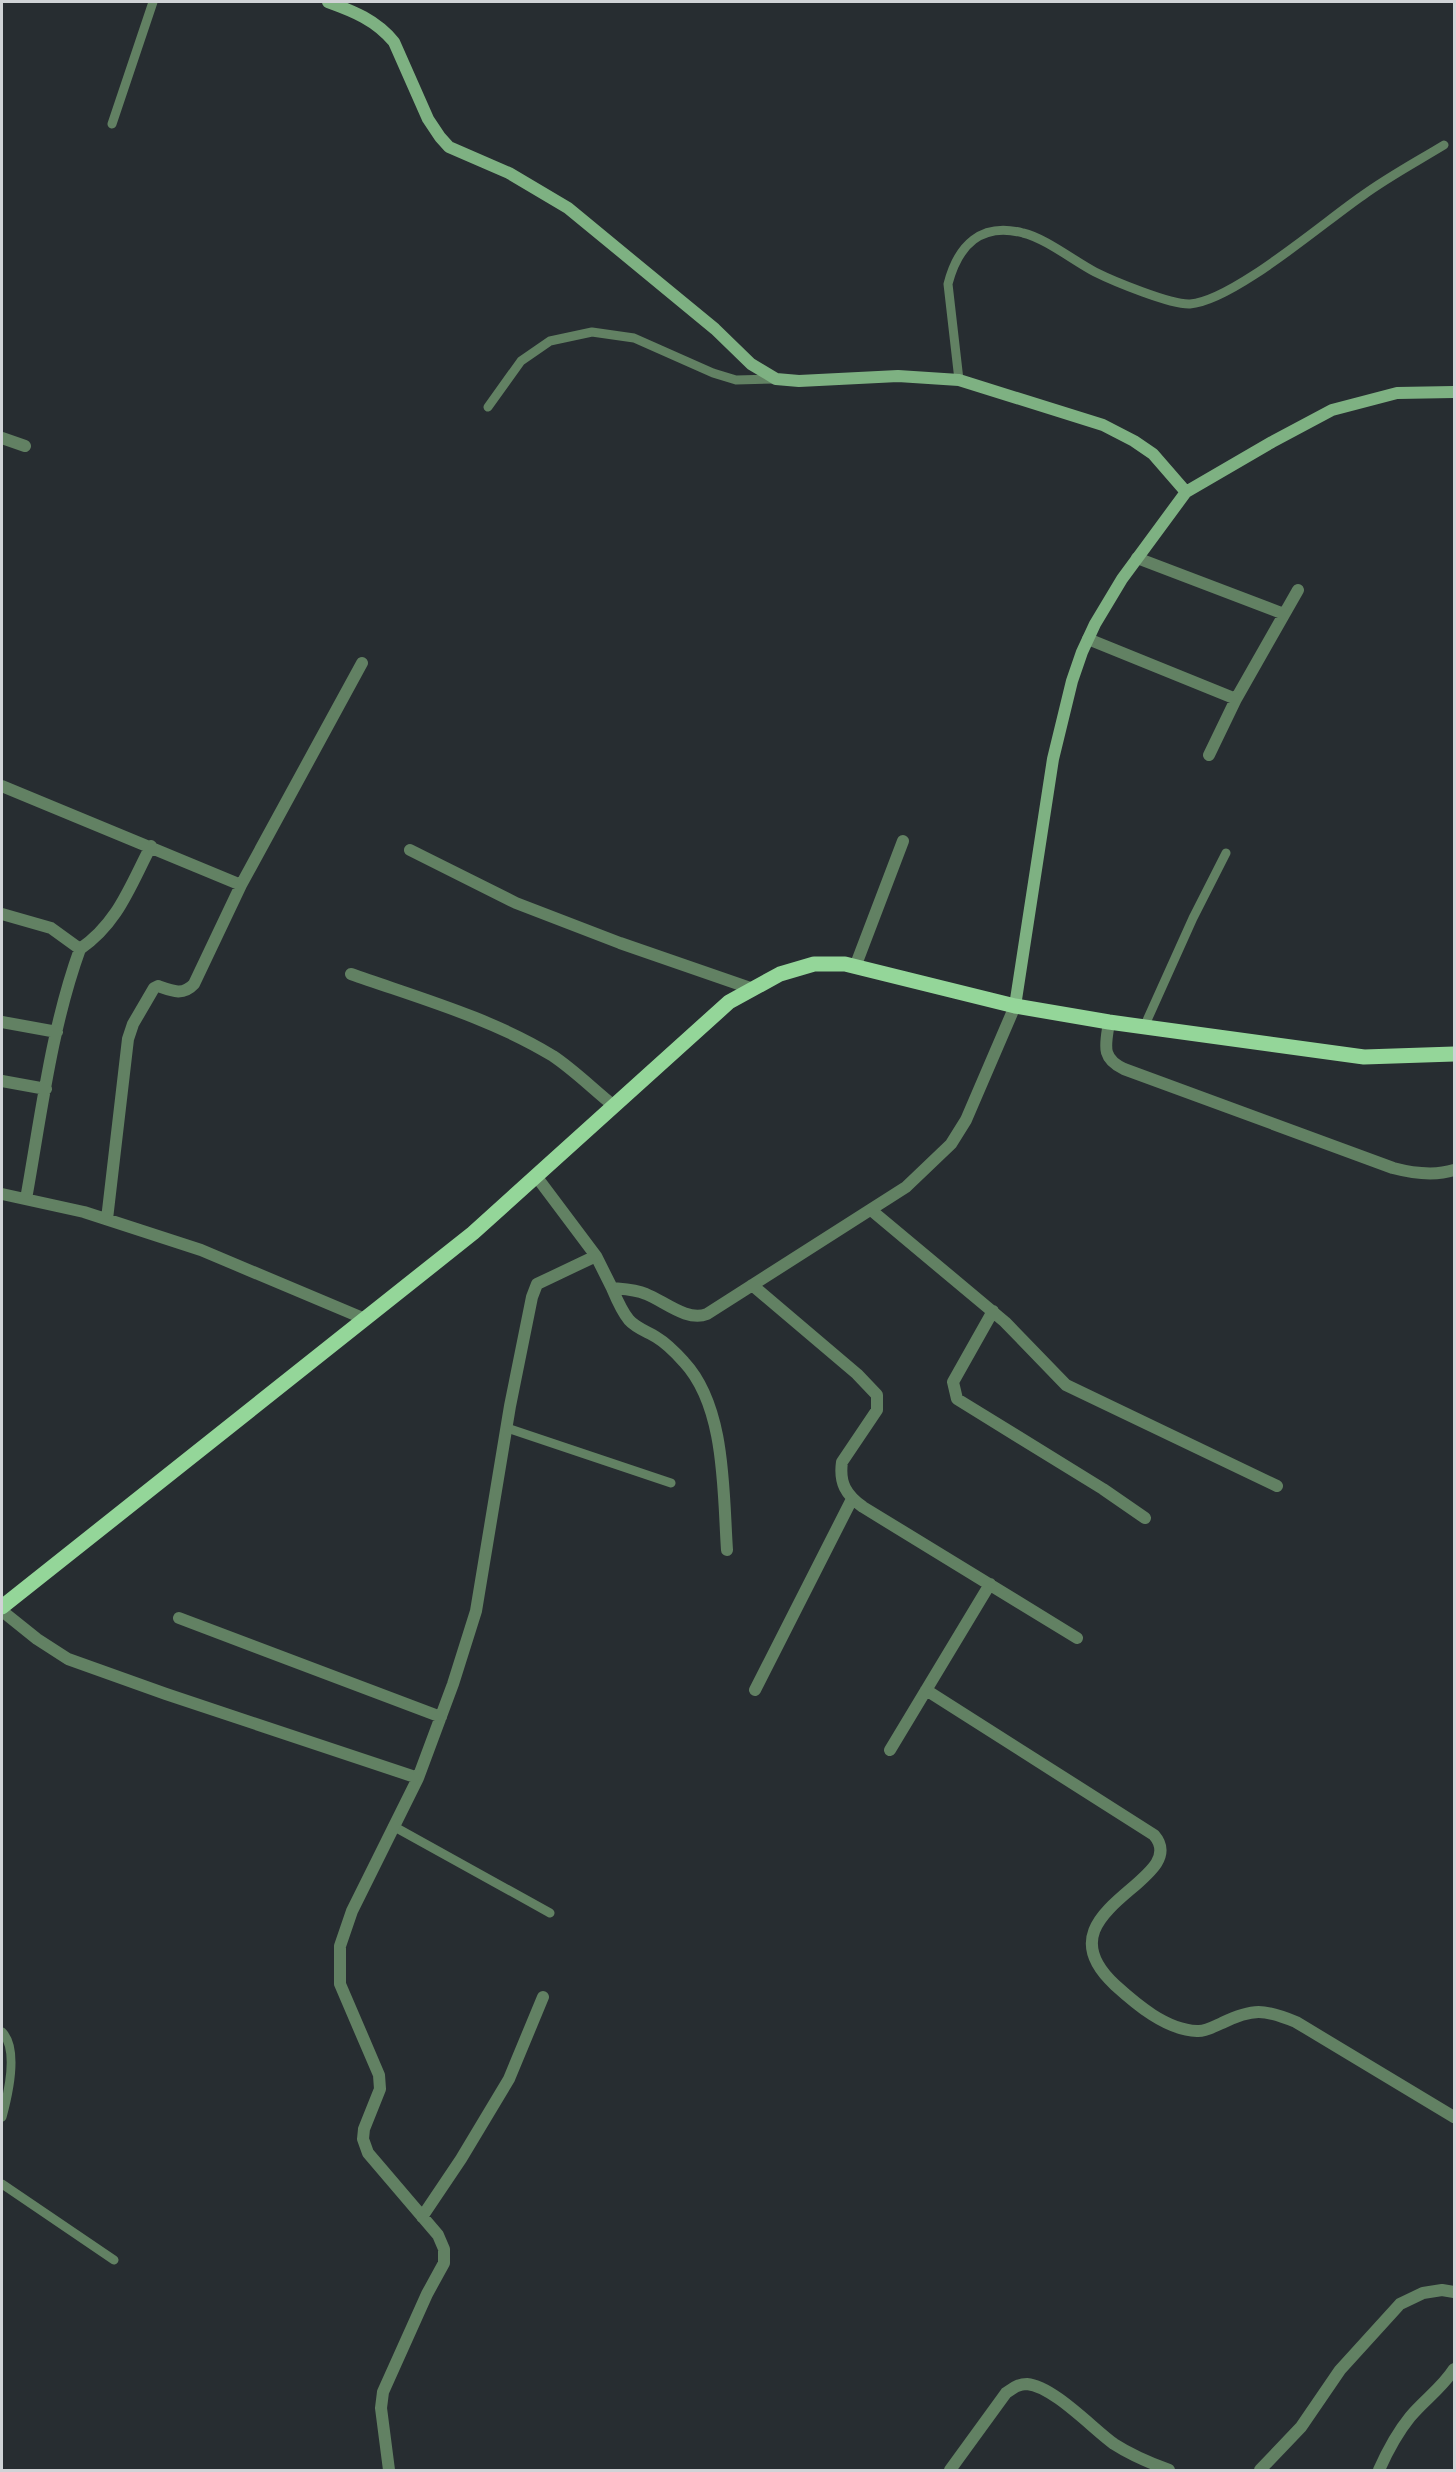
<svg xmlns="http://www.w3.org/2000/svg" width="1456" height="2472" viewBox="0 0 1456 2472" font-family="Roboto,sans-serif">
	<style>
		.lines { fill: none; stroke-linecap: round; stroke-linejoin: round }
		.lane { stroke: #628163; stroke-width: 9 }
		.street { stroke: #628163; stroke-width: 12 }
		.secondary { stroke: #7eb182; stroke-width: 12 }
		.primary { stroke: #94d699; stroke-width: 15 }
	</style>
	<rect width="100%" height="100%" fill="#272d31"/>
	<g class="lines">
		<path class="lane" d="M 112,124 L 153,2
			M 959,380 L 948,284 C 958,245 981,222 1023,233 C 1045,238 1074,261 1095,272 C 1113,281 1171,305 1190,304 C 1233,301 1324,222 1362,196 C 1388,177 1416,162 1444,145
			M 488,407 L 521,361 L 550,341 L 592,332 L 634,338 L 713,373 L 736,380 L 776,379
			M 1144,1027 L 1193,918 L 1226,853
			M 507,1428 L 671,1483
			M 393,1826 L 550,1913
			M 2,2032 C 19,2049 8,2095 2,2117
			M 2,2184 L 114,2260"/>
		<path class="street" d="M 2,438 L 25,446
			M 1137,558 L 1284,614
			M 1088,639 L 1236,699
			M 1209,755 L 1236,699 L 1298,590
			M 2,786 L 241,885
			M 410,850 L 516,903 L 620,943 L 753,989
			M 2,914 L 51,928 L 80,949 C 51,1029 41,1116 26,1199
			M 80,949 C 118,923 130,886 151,846
			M 855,967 L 903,841
			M 351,974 C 419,998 491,1018 553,1056 C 574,1070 594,1090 614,1106
			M 2,1022 L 57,1032
			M 1109,1022 C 1106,1044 1100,1058 1124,1069 L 1393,1168 C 1412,1173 1435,1176 1454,1170
			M 2,1081 L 46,1089
			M 2,1194 L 84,1212 L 201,1250 L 365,1319
			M 871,1210 L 1005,1322 L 1066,1385 L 1277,1486
			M 107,1219 L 128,1039 L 133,1024 L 154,988 L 158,986 C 172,991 183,996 194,984 L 241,885 L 362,663
			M 596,1256 L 612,1288 C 624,1289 635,1289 646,1294 C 664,1301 687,1322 707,1314 L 906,1187 L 951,1144 L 966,1120 L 1015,1006
			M 752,1285 L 857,1374 L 877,1395 L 877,1410 L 842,1462 C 839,1483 846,1495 863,1507 L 1077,1638
			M 612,1288 C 617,1300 621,1310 629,1320 C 636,1328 648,1332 656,1337 C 666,1343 676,1353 684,1362 C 726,1407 723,1492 727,1550
			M 993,1311 L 953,1382 L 957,1399 L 1103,1489 L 1145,1518
			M 2,1611 L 37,1639 L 68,1659 L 166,1694 L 418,1778
			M 179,1618 L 441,1717
			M 755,1690 L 852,1499
			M 926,1690 L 1154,1835 C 1194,1881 1034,1910 1115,1985 C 1136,2004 1166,2030 1197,2031 C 1205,2032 1215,2026 1222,2023 C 1253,2008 1264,2009 1296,2022 L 1454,2117
			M 890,1750 L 990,1584
			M 422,2217 L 461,2159 L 509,2079 L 543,1997
			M 389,2470 L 381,2408 L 383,2392 L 427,2294 L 444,2263 L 444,2249 L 438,2235 L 368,2153 L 363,2139 L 364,2129 L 380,2089 L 379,2075 L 340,1984 L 340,1946 L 352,1911 L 418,1778 L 453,1684 L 476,1611 L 510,1406 L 532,1297 L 537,1284 L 596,1256 L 536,1176
			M 950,2470 L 1006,2393 C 1013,2388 1018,2384 1027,2384 C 1053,2386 1093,2429 1114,2444 C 1131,2455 1150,2463 1169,2470
			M 1260,2470 L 1301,2427 L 1340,2370 L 1400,2304 L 1423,2293 L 1442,2290 L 1454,2292
			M 1379,2470 C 1387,2452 1397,2433 1410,2417 C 1424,2400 1442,2388 1454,2369"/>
		<path class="secondary" d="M 328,2 C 353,11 376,20 394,42 L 428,119 L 440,137 L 449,147 L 509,173 L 568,208 L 715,329 L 751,364 L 776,379 L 799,381 L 898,376 L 959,380 L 1103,425 L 1134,441 L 1153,454 L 1186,492
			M 1015,1006 L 1053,759 L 1072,681 L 1082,652 L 1095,624 L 1122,579 L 1186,492 L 1272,442 L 1332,410 L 1397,393 L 1454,392"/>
		<path class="primary" d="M 2,1607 L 473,1233 L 729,1002 L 780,974 L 814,964 L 845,964 L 1015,1006 L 1109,1022 L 1364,1057 L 1454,1054"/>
	</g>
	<rect width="1456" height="2472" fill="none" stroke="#d0d3d6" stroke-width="6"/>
</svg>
